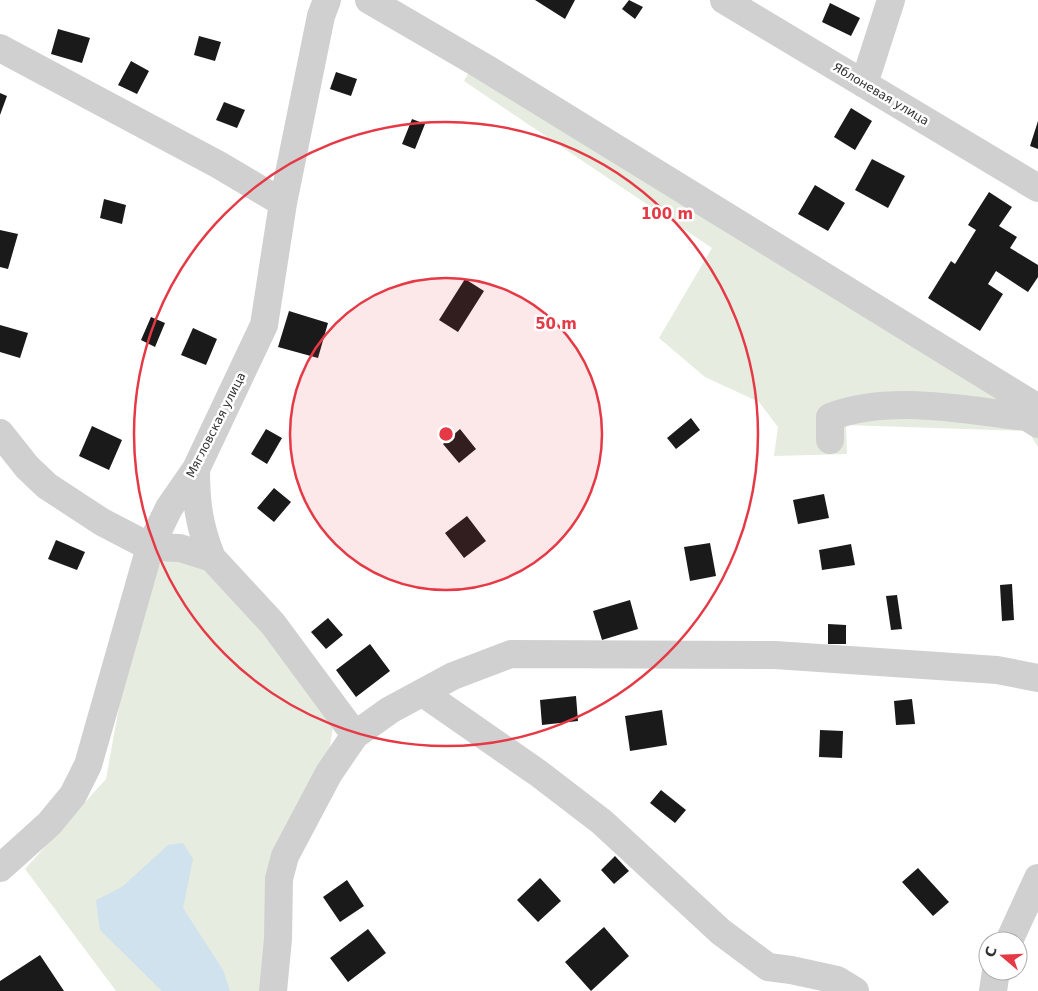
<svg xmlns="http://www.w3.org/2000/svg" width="1038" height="991" viewBox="0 0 1038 991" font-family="'DejaVu Sans',sans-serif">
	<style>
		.green { fill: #e6ecdf }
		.water { fill: #cfe2ee }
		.building { fill: #1a1a1a }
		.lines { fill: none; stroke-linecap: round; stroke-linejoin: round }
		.minor { stroke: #d0d0d0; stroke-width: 28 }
		.ring { fill: none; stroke: #e63946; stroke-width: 2.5 }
		.labels { text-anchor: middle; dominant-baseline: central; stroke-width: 5; stroke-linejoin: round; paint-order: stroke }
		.street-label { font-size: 12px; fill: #333; stroke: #fff }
		.centre { fill: #e63946; stroke: #fff; stroke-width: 2.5 }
		.ring-label { font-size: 15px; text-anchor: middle; font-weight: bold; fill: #e63946; stroke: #fff; stroke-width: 5; stroke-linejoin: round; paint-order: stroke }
	</style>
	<rect width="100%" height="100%" fill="#fff"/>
	<path class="green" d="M 471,69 L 1038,414 L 1038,447 L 1028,431 L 846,425 L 847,454 L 774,456 L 778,427 L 759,402 L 705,377 L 659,338 L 712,248 L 464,81 Z
		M 175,555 L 197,563 L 255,616 L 333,728 L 328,758 L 309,793 L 265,991 L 116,991 L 25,869 L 106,779 L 126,668 L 156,567 Z"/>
	<path class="water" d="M 183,843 L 193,859 L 183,908 L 223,970 L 230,991 L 162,991 L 100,930 L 96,900 L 122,887 L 168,845 Z"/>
	<path class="building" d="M 535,0 L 575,0 L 565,19 Z
		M 629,0 L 643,7 L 635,19 L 622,9 Z
		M 830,3 L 860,18 L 851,36 L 822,22 Z
		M 58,29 L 90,38 L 82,63 L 51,54 Z
		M 199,36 L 221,42 L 215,61 L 194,55 Z
		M 131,61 L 149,71 L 137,94 L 118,85 Z
		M 336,72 L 357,79 L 351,96 L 330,89 Z
		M 0,93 L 7,96 L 0,115 Z
		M 224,102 L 245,110 L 237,128 L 216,120 Z
		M 851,108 L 872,121 L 855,150 L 834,137 Z
		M 412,119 L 425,124 L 415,149 L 402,144 Z
		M 1038,121 L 1038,149 L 1030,146 Z
		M 872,159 L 905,176 L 888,208 L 855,190 Z
		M 815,185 L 845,203 L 828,231 L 798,214 Z
		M 989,192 L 1012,207 L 999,226 L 1017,237 L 1010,248 L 1038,265 L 1038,277 L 1028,292 L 996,271 L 988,284 L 1003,294 L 980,331 L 928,298 L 951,261 L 955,264 L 976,230 L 968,225 Z
		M 104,199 L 126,205 L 122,224 L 100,218 Z
		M 0,230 L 18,234 L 8,269 L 0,267 Z
		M 465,279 L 484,291 L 458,332 L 439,320 Z
		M 289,311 L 328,323 L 318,358 L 278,347 Z
		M 151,317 L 165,323 L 155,347 L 141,340 Z
		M 0,325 L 28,333 L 20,358 L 0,352 Z
		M 193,328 L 217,339 L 206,365 L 181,355 Z
		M 691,418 L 700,430 L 676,449 L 667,438 Z
		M 92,426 L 122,440 L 109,470 L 79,456 Z
		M 266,429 L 282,438 L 267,464 L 251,454 Z
		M 460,429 L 476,449 L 459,463 L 443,444 Z
		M 274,488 L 291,502 L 274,522 L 257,508 Z
		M 824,494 L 829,518 L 798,524 L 793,500 Z
		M 467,516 L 486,541 L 464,558 L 445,533 Z
		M 56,540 L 85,552 L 77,570 L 48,559 Z
		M 710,543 L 716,576 L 690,581 L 684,547 Z
		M 851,544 L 855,565 L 822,570 L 819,550 Z
		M 1012,584 L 1014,620 L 1002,621 L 1000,585 Z
		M 897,595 L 902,629 L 891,630 L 886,596 Z
		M 630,600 L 638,629 L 602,640 L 593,611 Z
		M 328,618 L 343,635 L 326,649 L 311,632 Z
		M 828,624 L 846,625 L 846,644 L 828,644 Z
		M 370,644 L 390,671 L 356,697 L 336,670 Z
		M 576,696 L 578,721 L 542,725 L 540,700 Z
		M 912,699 L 915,724 L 896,725 L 894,701 Z
		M 662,710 L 667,745 L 630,751 L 625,716 Z
		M 820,730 L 843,731 L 842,758 L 819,757 Z
		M 661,790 L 686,810 L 675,823 L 650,803 Z
		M 615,856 L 629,871 L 614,884 L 601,870 Z
		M 918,868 L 949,902 L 933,916 L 902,882 Z
		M 540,878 L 561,901 L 538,922 L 517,900 Z
		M 347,880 L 364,906 L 340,922 L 323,897 Z
		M 604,927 L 629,956 L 591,991 L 565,962 Z
		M 368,929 L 386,953 L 348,982 L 330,958 Z
		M 40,955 L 64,991 L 0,991 L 0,981 Z"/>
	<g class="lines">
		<path class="minor" d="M 369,0 L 484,67 L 1038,408
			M 724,0 L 1038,188
			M 0,48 L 219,165 L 283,203
			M 864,84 L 891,0
			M 0,433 L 27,467 L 47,486 L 102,522 L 150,547 L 180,548 L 212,558 L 273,624 L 355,735
			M 830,440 L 830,417 C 891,394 963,410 1027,417 L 1038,424
			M 196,469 C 196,503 199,526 212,558
			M 423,693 L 538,773 L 602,822 L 721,932 L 768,967 L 791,970 L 837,980 L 855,991
			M 0,868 L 49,824 L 73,795 L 88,765 L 150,547 L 169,508 L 196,469 L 264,325 L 283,203 L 321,16 L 327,0
			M 1009,941 L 1038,878
			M 273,991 L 278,939 L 279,879 L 285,856 L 329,773 L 355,735 L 390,710 L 453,676 L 511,654 L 775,655 L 997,670 L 1038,678
			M 993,991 L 996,971"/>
	</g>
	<circle cx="446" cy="434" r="156" fill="#e63946" fill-opacity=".12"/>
	<g class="ring">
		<circle cx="446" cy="434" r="156"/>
		<circle cx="446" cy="434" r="312"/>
	</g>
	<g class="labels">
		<g class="street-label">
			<text transform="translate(881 94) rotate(31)">Яблоневая улица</text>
			<text transform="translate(216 425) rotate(-63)">Мягловская улица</text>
		</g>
	</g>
	<circle cx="446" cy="434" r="8" class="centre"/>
	<g class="ring-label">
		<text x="667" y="219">100 m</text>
		<text x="556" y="329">50 m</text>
	</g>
	<g transform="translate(1003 956) rotate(289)"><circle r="24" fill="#ffffff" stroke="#adadad"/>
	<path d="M0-4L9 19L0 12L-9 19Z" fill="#e63946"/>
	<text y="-8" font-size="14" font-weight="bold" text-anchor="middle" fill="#333333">С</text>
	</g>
</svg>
